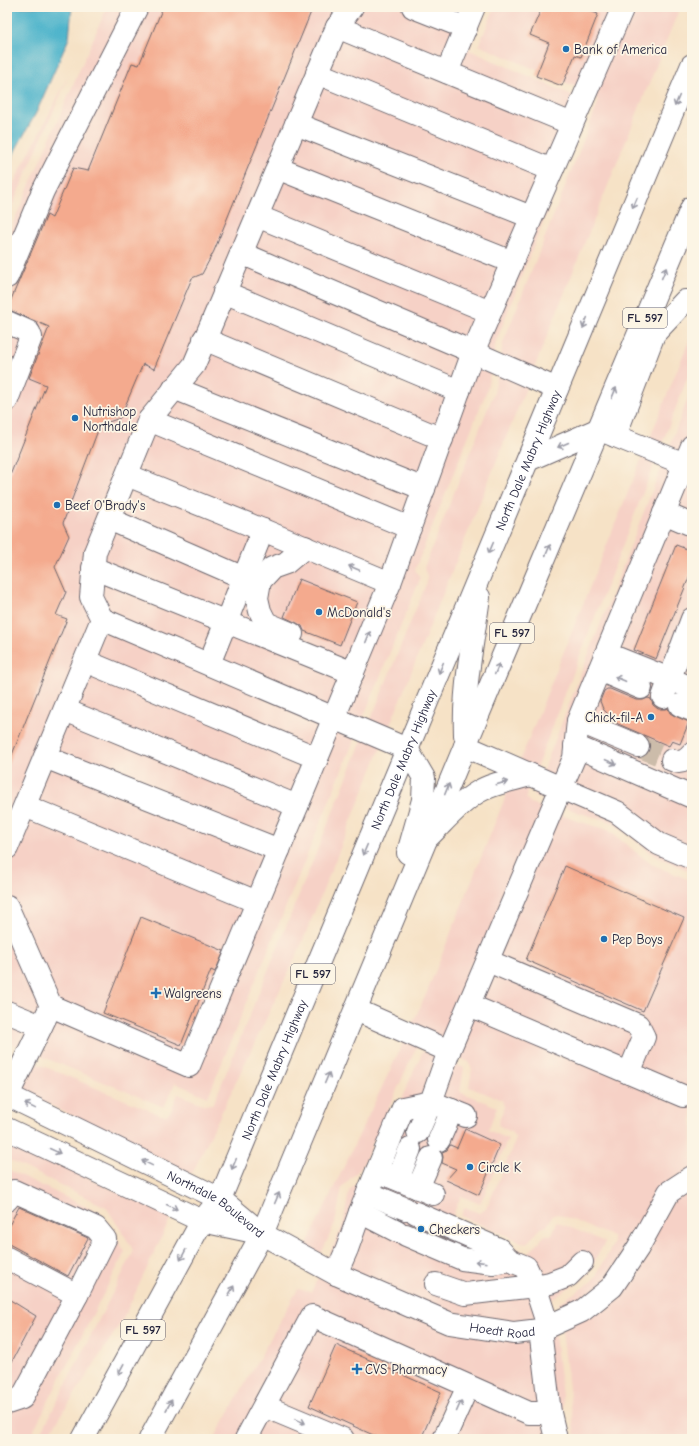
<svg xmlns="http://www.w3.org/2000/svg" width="699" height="1446" viewBox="0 0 699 1446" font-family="'Comic Neue',sans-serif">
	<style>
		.built { fill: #f6d1c6 }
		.water { fill: #4cb3cb; stroke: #376a83 }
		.building { fill: #f4aa8e }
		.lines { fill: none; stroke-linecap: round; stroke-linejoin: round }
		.minor-tunnel { stroke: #ccbcaa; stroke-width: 22; stroke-dasharray: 22 11; stroke-linecap: butt }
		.minor-casing { stroke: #6c656c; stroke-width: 24 }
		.major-casing { stroke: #6c656c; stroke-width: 24 }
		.minor { stroke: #fff; stroke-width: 22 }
		.major { stroke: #fff; stroke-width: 22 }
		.oneway { stroke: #9c9ca7 }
		.poi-dot { fill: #1f6fb2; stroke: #fcf5e5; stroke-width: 1.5 }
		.labels { text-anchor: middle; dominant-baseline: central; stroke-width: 3.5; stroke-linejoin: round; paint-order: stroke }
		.shield { fill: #fcf5e5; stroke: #63616e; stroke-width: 1 }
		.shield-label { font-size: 12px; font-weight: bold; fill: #22223b }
		.poi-label { font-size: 13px; fill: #22223b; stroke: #fcf5e5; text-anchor: start }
		.street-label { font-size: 13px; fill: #22223b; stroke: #fcf5e5 }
	</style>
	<rect width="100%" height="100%" fill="#fcf5e5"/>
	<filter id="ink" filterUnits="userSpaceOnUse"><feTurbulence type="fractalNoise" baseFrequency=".025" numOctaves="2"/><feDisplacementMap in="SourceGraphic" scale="8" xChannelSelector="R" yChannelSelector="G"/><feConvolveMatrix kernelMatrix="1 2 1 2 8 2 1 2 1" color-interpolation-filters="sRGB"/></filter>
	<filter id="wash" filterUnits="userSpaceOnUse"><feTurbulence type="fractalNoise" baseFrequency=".012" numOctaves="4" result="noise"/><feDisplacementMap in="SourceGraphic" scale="16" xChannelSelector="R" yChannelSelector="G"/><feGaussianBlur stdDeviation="0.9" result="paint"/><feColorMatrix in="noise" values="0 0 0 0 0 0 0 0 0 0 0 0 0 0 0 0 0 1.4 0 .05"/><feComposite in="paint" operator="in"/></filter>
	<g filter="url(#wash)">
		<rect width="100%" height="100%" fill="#f6e2c6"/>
		<path class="built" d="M 107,7 L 486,7 L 469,50 L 590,103 L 496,341 L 487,390 L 415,569 L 420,579 L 208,1097 L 175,1083 L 164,1107 L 7,1042 L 7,237 Z
			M 495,7 L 680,7 L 299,950 L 192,1174 L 128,1143 L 128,1141 L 120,1139 L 7,1084 L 7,1051 L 161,1115 L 166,1115 L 170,1112 L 178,1094 L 205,1105 L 212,1104 L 215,1100 L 427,582 L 427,576 L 424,568 L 494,393 L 503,343 L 597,106 L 598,101 L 594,95 L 479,45 Z
			M 69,75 L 7,218 L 7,196 Z
			M 692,333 L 692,366 L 527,792 L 526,798 L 531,803 L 577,821 L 608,830 L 651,864 L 692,881 L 692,1166 L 606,1280 L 578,1302 L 560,1310 L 559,1303 L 593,1281 L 612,1247 L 613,1244 L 613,1238 L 609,1235 L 558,1214 L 553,1215 L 547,1226 L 541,1228 L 526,1244 L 461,1216 L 465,1207 L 479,1213 L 486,1209 L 515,1142 L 515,1137 L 511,1132 L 498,1125 L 504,1107 L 502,1100 L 469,1087 L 472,1069 L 469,1062 L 424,1043 L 416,1048 L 362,1167 L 342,1187 L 335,1223 L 321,1254 L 306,1246 L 425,997 Z
			M 692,388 L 692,872 L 655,856 L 612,822 L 580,813 L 534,795 Z
			M 423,1051 L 464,1068 L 460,1092 L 497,1107 L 488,1130 L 508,1139 L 480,1204 L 461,1196 L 451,1220 L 528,1254 L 545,1235 L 552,1235 L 557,1222 L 605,1242 L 587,1275 L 551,1300 L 567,1439 L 214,1439 L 298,1289 L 311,1292 L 343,1226 L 349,1191 L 368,1172 Z
			M 7,1140 L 171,1217 L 122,1321 L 46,1439 L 38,1439 L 132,1255 L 133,1251 L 131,1246 L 106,1207 L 7,1159 Z
			M 7,1169 L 101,1214 L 125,1252 L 29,1439 L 7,1439 Z
			M 692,1188 L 692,1439 L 643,1439 L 634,1435 L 629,1435 L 616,1439 L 575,1439 L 562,1330 L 675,1199 Z"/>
		<path class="water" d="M 7,7 L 72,7 L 69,38 L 36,113 L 16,149 L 7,170 Z"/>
		<g id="blocks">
			<path class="building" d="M 163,7 L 313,7 L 214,251 L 202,274 L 192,278 L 154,369 L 143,364 L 120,418 L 100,425 L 63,523 L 69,536 L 55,567 L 66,592 L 56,615 L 67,619 L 7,767 L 7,483 L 46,385 L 29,378 L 49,327 L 7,309 L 47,215 L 52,218 L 73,168 L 88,171 L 132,63 L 139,65 Z
				M 542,7 L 579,7 L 598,14 L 581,57 L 575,55 L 562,86 L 536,76 L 549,43 L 530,35 Z
				M 676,545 L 692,551 L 692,570 L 656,659 L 634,650 Z
				M 299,579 L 357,602 L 340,645 L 304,631 L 302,626 L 297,623 L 284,617 Z
				M 607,689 L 610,689 L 636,700 L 643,700 L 648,698 L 651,699 L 653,705 L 658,709 L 665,709 L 668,708 L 670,713 L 675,716 L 689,722 L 680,744 L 672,741 L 669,746 L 618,724 L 603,709 L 600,701 L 604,691 Z
				M 565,866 L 684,918 L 643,1011 L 526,960 Z
				M 141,917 L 224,951 L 215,972 L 211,970 L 181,1045 L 103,1013 Z
				M 465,1129 L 500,1145 L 479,1195 L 446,1180 L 456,1169 L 442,1163 L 443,1157 L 442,1152 L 447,1150 L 450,1145 L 457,1148 Z
				M 19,1207 L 88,1238 L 68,1276 L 7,1243 L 7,1229 Z
				M 7,1298 L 36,1316 L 7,1371 Z
				M 336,1345 L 441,1392 L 421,1439 L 382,1439 L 309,1406 Z"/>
		</g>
	</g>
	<g filter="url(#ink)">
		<use href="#blocks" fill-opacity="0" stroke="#6c656c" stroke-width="1"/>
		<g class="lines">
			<path class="minor-tunnel" d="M 638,746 L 672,760"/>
			<defs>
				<g id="minor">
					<path d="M 413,7 L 466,28"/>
					<path d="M 337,27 L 572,124"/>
					<path d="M 447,72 L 474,7"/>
					<path d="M 317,73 L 552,170"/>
					<path d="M 296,124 L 531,217"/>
					<path d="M 277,168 L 512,262"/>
					<path d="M 257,216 L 490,312"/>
					<path d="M 7,277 L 43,191 L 137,7"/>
					<path d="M 224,292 L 459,391"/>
					<path d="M 7,322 L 29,332 L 31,337 L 7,400"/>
					<path d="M 204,339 L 442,439"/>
					<path d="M 174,388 L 424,489"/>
					<path d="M 557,389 L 473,352 L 623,7"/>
					<path d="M 149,420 L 410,528"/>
					<path d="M 603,431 L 692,467"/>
					<path d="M 615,436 L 654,334 L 685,301 L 692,301"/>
					<path d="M 127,475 L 263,530 L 390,583"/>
					<path d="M 664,513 L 692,525"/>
					<path d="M 109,519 L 244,578"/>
					<path d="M 93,568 L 353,673"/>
					<path d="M 102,619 L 91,597 L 95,552 L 149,420 L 194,365 L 337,27 L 352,7"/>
					<path d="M 292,634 L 266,623 L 260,611 L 257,598 L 260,581 L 272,568 L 286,563 L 305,547"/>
					<path d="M 607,654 L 692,688"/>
					<path d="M 85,661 L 317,758"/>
					<path d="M 209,664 L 263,530"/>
					<path d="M 599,670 L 641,688"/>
					<path d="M 663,697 L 692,619"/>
					<path d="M 680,705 L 692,710"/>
					<path d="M 65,710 L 297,806"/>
					<path d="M 578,721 L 638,746"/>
					<path d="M 465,746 L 561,788 L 574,758 L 578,721 L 692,446"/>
					<path d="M 575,746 L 692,797"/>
					<path d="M 45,757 L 279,850"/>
					<path d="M 672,760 C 680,764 686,761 692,754"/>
					<path d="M 25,806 L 257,902"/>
					<path d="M 427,838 C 443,823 458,804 478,792 C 493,783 513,780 531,775"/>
					<path d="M 7,848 L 102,619 L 407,749"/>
					<path d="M 7,906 L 51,1006 L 7,1097"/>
					<path d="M 488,961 L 638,1025 L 644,1037 L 629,1073"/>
					<path d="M 469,1005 L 683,1096"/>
					<path d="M 51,1006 L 189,1066 L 390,583 L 473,352 L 241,253"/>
					<path d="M 7,1012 L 41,1026"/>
					<path d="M 449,1051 L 561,788 L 617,812 L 659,844 L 692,858"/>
					<path id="s1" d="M 7,1095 L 220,1199 L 262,1234 L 336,1274 L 449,1323 L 514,1333 L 540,1330 L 582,1311 L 612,1287 L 638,1248 L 669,1192 L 692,1177"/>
					<path d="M 7,1129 L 202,1221 L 259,1233"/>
					<path d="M 418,1132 L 431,1102 L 466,1116"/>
					<path d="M 439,1140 L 452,1110"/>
					<path d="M 377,1171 L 433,1194"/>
					<path d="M 398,1179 L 410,1149"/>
					<path d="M 418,1188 L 431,1158"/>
					<path d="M 368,1193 L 406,1209"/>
					<path d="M 7,1200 L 14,1191 L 96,1228 L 105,1239 L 77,1295 L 7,1258"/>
					<path d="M 360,1212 L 397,1231"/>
					<path d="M 416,1213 L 499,1249 L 509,1260"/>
					<path d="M 406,1235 L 462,1259 L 493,1263 L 509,1260 L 526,1267 L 535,1286 L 548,1326"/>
					<path d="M 336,1274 L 347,1249 L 360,1212 L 403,1108 L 431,1102 L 449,1051 L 356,1010"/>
					<path d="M 436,1284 L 465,1294 L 535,1286 L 550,1283 L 568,1276 L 582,1262"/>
					<path d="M 540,1330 L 550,1413 L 556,1439"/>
					<path d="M 7,1403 L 22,1398 L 77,1295"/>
					<path d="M 264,1406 L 343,1439"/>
					<path d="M 246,1439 L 312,1316 L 529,1413 L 550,1413"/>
					<path d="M 444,1439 L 468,1386"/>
				</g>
				<g id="major">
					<path d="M 528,460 L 599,429"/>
					<path d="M 465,735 C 463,689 473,642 479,597"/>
					<path d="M 407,749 L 424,778 L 423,800 L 408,853"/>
					<path id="s2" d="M 83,1439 L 202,1221 L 220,1199 L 692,65"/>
					<path d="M 150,1439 L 262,1234 L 465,746 L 692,207"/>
				</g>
			</defs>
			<use href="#minor" class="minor-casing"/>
			<use href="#major" class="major-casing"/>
			<use href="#minor" class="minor"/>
			<use href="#major" class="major"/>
		</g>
		<defs><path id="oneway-shaft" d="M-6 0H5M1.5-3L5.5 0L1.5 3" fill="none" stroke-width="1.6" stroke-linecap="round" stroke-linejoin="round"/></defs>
		<g class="oneway">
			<use href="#oneway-shaft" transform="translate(677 101) rotate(113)"/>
			<use href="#oneway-shaft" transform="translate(635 203) rotate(113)"/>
			<use href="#oneway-shaft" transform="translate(664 273) rotate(-67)"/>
			<use href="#oneway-shaft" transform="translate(585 323) rotate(113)"/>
			<use href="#oneway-shaft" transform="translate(614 393) rotate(-67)"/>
			<use href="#oneway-shaft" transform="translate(563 445) rotate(156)"/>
			<use href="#oneway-shaft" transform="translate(491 548) rotate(113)"/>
			<use href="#oneway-shaft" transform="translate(548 550) rotate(-67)"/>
			<use href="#oneway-shaft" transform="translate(354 568) rotate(-157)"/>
			<use href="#oneway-shaft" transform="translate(368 637) rotate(-68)"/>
			<use href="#oneway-shaft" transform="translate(441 668) rotate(113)"/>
			<use href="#oneway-shaft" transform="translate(497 669) rotate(-67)"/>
			<use href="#oneway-shaft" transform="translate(620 679) rotate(-157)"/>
			<use href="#oneway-shaft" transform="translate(611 762) rotate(23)"/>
			<use href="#oneway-shaft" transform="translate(502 783) rotate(-16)"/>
			<use href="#oneway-shaft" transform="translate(447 789) rotate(-68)"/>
			<use href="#oneway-shaft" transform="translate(365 850) rotate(113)"/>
			<use href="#oneway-shaft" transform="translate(327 1078) rotate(-67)"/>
			<use href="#oneway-shaft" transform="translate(30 1106) rotate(-154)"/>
			<use href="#oneway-shaft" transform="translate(55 1151) rotate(25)"/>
			<use href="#oneway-shaft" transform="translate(147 1163) rotate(-154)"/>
			<use href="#oneway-shaft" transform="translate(234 1164) rotate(113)"/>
			<use href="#oneway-shaft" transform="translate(277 1198) rotate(-67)"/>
			<use href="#oneway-shaft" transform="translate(172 1207) rotate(25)"/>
			<use href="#oneway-shaft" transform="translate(183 1255) rotate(118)"/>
			<use href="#oneway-shaft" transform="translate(481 1262) rotate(-173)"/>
			<use href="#oneway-shaft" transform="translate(231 1291) rotate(-61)"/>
			<use href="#oneway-shaft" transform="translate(121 1369) rotate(118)"/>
			<use href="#oneway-shaft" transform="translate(169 1405) rotate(-61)"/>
			<use href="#oneway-shaft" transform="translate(459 1406) rotate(-66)"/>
			<use href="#oneway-shaft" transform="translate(300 1421) rotate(23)"/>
		</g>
	</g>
	<g class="poi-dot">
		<circle cx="566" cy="49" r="4"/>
		<circle cx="75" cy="418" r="4"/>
		<circle cx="57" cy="505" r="4"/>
		<circle cx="319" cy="612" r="4"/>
		<circle cx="651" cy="717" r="4"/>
		<circle cx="604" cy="939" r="4"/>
		<path d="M154 987h4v4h4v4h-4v4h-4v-4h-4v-4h4z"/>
		<circle cx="470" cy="1167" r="4"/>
		<circle cx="421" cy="1229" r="4"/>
		<path d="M355 1363h4v4h4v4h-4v4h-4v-4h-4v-4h4z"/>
	</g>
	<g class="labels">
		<g class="shield">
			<rect x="623" y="308" width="44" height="20" rx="3"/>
			<rect x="490" y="623" width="44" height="20" rx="3"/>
			<rect x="291" y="964" width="44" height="20" rx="3"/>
			<rect x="121" y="1320" width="44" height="20" rx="3"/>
		</g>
		<g class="shield-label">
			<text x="645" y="318">FL 597</text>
			<text x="512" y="633">FL 597</text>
			<text x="313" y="974">FL 597</text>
			<text x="143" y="1330">FL 597</text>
		</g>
		<g class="poi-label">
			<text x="574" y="49">Bank of America</text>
			<text x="83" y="411">Nutrishop<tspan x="83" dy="15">Northdale</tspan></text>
			<text x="65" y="505">Beef O'Brady's</text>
			<text x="327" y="612">McDonald's</text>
			<text x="643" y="717" text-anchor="end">Chick-fil-A</text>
			<text x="612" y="939">Pep Boys</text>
			<text x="164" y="993">Walgreens</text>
			<text x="478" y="1167">Circle K</text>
			<text x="429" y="1229">Checkers</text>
			<text x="365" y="1369">CVS Pharmacy</text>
		</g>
		<g class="street-label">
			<text stroke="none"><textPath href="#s2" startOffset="1077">North Dale Mabry Highway</textPath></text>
			<text stroke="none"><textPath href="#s2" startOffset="753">North Dale Mabry Highway</textPath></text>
			<text stroke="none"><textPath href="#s2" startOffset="417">North Dale Mabry Highway</textPath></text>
			<text stroke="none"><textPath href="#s1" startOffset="236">Northdale Boulevard</textPath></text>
			<text stroke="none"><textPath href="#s1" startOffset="553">Hoedt Road</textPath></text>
		</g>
	</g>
	<rect width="699" height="1446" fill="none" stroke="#fcf5e5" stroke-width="24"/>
</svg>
